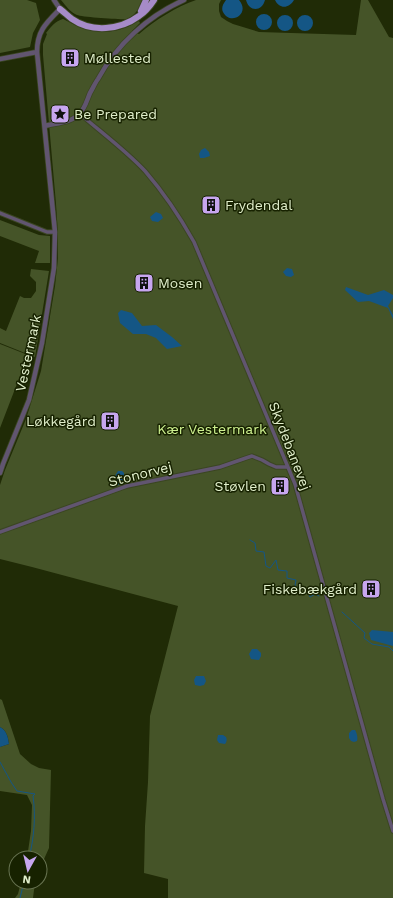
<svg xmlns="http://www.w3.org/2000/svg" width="393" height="898" viewBox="0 0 393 898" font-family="'Work Sans',sans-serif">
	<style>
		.green { fill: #455428 }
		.water { fill: #145685 }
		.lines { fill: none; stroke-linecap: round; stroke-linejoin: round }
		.stream { stroke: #145685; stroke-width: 1 }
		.minor-casing { stroke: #3b4622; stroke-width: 5.5 }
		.tertiary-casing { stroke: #3b4622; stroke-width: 6 }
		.trunk-casing { stroke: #3b4622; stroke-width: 8 }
		.minor { stroke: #615570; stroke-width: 3.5 }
		.tertiary { stroke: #615570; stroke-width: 4.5 }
		.trunk { stroke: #a68bc8; stroke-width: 6 }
		.labels { text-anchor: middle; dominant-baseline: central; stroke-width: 3; stroke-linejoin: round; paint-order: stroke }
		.poi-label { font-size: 14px; fill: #e1efcb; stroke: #172200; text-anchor: start }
		.street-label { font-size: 14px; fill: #e1efcb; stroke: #172200 }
		.park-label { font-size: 14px; fill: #cff290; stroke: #172200 }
	</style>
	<rect width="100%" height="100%" fill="#202b06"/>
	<path class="green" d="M 0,0 L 27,0 L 36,3 L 40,20 L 33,33 L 30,47 L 0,53 Z
		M 61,0 L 143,0 C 141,6 134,17 127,19 C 122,20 82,17 77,15 C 70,12 66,6 61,0 Z
		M 196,0 L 221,0 L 219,4 L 219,11 L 221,17 L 227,21 L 233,24 L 259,32 L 356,35 L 361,0 L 368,0 L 389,37 L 393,38 L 393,898 L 168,898 L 168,879 L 144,873 L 145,826 L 148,782 L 150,716 L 178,606 L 32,567 L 0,559 L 0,485 L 5,470 L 26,419 L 41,371 L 55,286 L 58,258 L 58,234 L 56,204 L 43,55 L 43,44 L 47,34 L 46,33 C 51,27 55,21 63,19 C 68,21 72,24 77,26 C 92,32 109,34 124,28 C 129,27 134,23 139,21 L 140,23 L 132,31 L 139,34 C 154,21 177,6 196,0 Z
		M 0,220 L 39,235 L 50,236 L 50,263 L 35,263 L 39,251 L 0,236 Z
		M 31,269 L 49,271 L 35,357 L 0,343 L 0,328 L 6,331 L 20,296 L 24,298 L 31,298 L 36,291 L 36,282 L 30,276 Z
		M 0,344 L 28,355 L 0,428 Z
		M 0,699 L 2,700 L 20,754 L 31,764 L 39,768 L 51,770 L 49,848 L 40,868 L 40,858 L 27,858 L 31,831 L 32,805 L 27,795 L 0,791 L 0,747 L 9,744 C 8,737 7,731 0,727 Z
		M 21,882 L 35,882 L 33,898 L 15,898 L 18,894 Z"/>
	<path class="water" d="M 226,0 L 239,0 C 251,14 230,26 223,12 C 221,8 223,4 226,0 Z
		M 246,0 L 265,0 C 262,12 249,12 246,0 Z
		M 275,0 L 294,0 C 289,9 279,9 275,0 Z
		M256 22a8 8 0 1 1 16 0a8 8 0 1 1-16 0Z
		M277 23a8 8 0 1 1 16 0a8 8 0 1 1-16 0Z
		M297 23a8 8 0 1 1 16 0a8 8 0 1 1-16 0Z
		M 205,148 L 209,152 L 210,156 L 204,158 L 200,158 L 199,154 L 201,150 Z
		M 156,212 L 161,214 L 163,218 L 158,222 L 152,221 L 150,217 Z
		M 287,268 L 292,269 L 294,275 L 291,277 L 286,276 L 283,272 Z
		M 346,287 L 368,295 L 384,290 L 393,295 L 393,298 L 388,306 L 393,315 L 393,319 L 388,308 L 369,301 L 358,302 L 345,290 Z
		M 121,310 L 132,313 L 142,326 L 156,325 L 172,337 L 182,346 L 167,349 L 156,338 L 146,334 L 133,334 L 120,323 L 118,313 Z
		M 118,471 L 122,471 L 124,473 L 124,480 L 122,483 L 116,486 L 114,485 C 112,479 115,476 118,471 Z
		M 372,630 L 393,632 L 393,646 L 371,640 L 369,633 Z
		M 252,649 L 257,649 L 261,653 L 261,656 L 259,660 L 251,659 L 249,654 Z
		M 196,676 L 204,676 L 206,681 L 204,685 L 200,686 L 195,685 L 194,680 Z
		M 0,727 C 7,731 8,737 9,744 L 0,747 Z
		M 352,730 L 355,730 C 357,733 358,738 357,741 L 354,742 L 351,741 L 349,738 L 349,733 Z
		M 218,735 L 223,735 L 226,737 C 227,739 227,742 225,744 L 219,743 L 217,740 Z"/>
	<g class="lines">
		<path class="stream" d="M 250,540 L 255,543 L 256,551 L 264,552 L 266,566 L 270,568 L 276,560 L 278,570 L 287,571 L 287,578 L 296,580 L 295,585 L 297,589 L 305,587 L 310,597 L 315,594 L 319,596
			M 342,612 L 365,633 L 364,638 L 372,644 L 389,647 L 393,651
			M 0,762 L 11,782 L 17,791 L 35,794 L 33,796 C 36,817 34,838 29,858
			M 20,898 L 24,882"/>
		<defs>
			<path id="minor" d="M 80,114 C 102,133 125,150 145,171 C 164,193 180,217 194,242 L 295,484 L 383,799 L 393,831
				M 0,213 L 47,232 L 55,232
				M 0,532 L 127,486 L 220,467 L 246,458 L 252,456 L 262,460 L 269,464 L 276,467 L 288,467"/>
			<path id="tertiary" d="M 0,59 L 37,52
				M 45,126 C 56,123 71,123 79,114 C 85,109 87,100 90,93 C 93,88 95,83 98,79 C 117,44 148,16 184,0
				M 0,473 L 3,464 L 29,400 L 42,343 L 54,268 L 55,232 L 37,52 C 37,31 46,23 60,9 L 54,0"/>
			<path id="trunk" d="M 60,9 C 64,12 68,16 72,19 C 92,33 120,30 139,16 C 145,12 150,6 154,0
				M 141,11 L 146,0"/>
		</defs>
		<use href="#minor" class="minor-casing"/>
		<use href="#tertiary" class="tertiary-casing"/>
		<use href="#trunk" class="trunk-casing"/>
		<use href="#minor" class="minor"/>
		<use href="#tertiary" class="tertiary"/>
		<use href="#trunk" class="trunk"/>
	</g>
	<defs>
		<symbol id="building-square" viewBox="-11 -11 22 22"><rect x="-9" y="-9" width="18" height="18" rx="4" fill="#c7a6ef" stroke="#172200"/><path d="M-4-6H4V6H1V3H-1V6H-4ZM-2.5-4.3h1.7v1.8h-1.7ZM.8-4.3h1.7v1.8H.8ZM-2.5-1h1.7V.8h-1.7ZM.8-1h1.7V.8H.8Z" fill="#111"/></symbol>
		<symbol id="sight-square" viewBox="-11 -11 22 22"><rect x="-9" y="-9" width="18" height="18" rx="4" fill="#c7a6ef" stroke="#172200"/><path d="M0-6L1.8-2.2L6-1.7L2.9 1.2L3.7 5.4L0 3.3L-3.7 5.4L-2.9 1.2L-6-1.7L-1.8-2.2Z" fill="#111"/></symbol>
	</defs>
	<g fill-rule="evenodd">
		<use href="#building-square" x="59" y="47" width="22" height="22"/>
		<use href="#sight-square" x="49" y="103" width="22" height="22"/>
		<use href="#building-square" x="200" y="194" width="22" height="22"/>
		<use href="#building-square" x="133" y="272" width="22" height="22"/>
		<use href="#building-square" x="99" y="410" width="22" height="22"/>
		<use href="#building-square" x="269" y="475" width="22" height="22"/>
		<use href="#building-square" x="360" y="578" width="22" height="22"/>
	</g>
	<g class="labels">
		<g class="poi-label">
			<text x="84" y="58">Møllested</text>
			<text x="74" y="114">Be Prepared</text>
			<text x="225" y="205">Frydendal</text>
			<text x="158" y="283">Mosen</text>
			<text x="96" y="421" text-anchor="end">Løkkegård</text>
			<text x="266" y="486" text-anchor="end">Støvlen</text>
			<text x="357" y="589" text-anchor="end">Fiskebækgård</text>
		</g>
		<g class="street-label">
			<text transform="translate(28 353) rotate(-78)">Vestermark</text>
			<text transform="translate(290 446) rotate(69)">Skydebanevej</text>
			<text transform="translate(140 474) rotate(-14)">Stonorvej</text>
		</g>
		<g class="park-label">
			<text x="212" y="429">Kær Vestermark</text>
		</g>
	</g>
	<g transform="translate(28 870) rotate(188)"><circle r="19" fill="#172200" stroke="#687451"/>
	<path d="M0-3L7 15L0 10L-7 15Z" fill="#c7a6ef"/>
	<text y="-6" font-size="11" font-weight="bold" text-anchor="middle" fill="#e1efcb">N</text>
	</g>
</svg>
